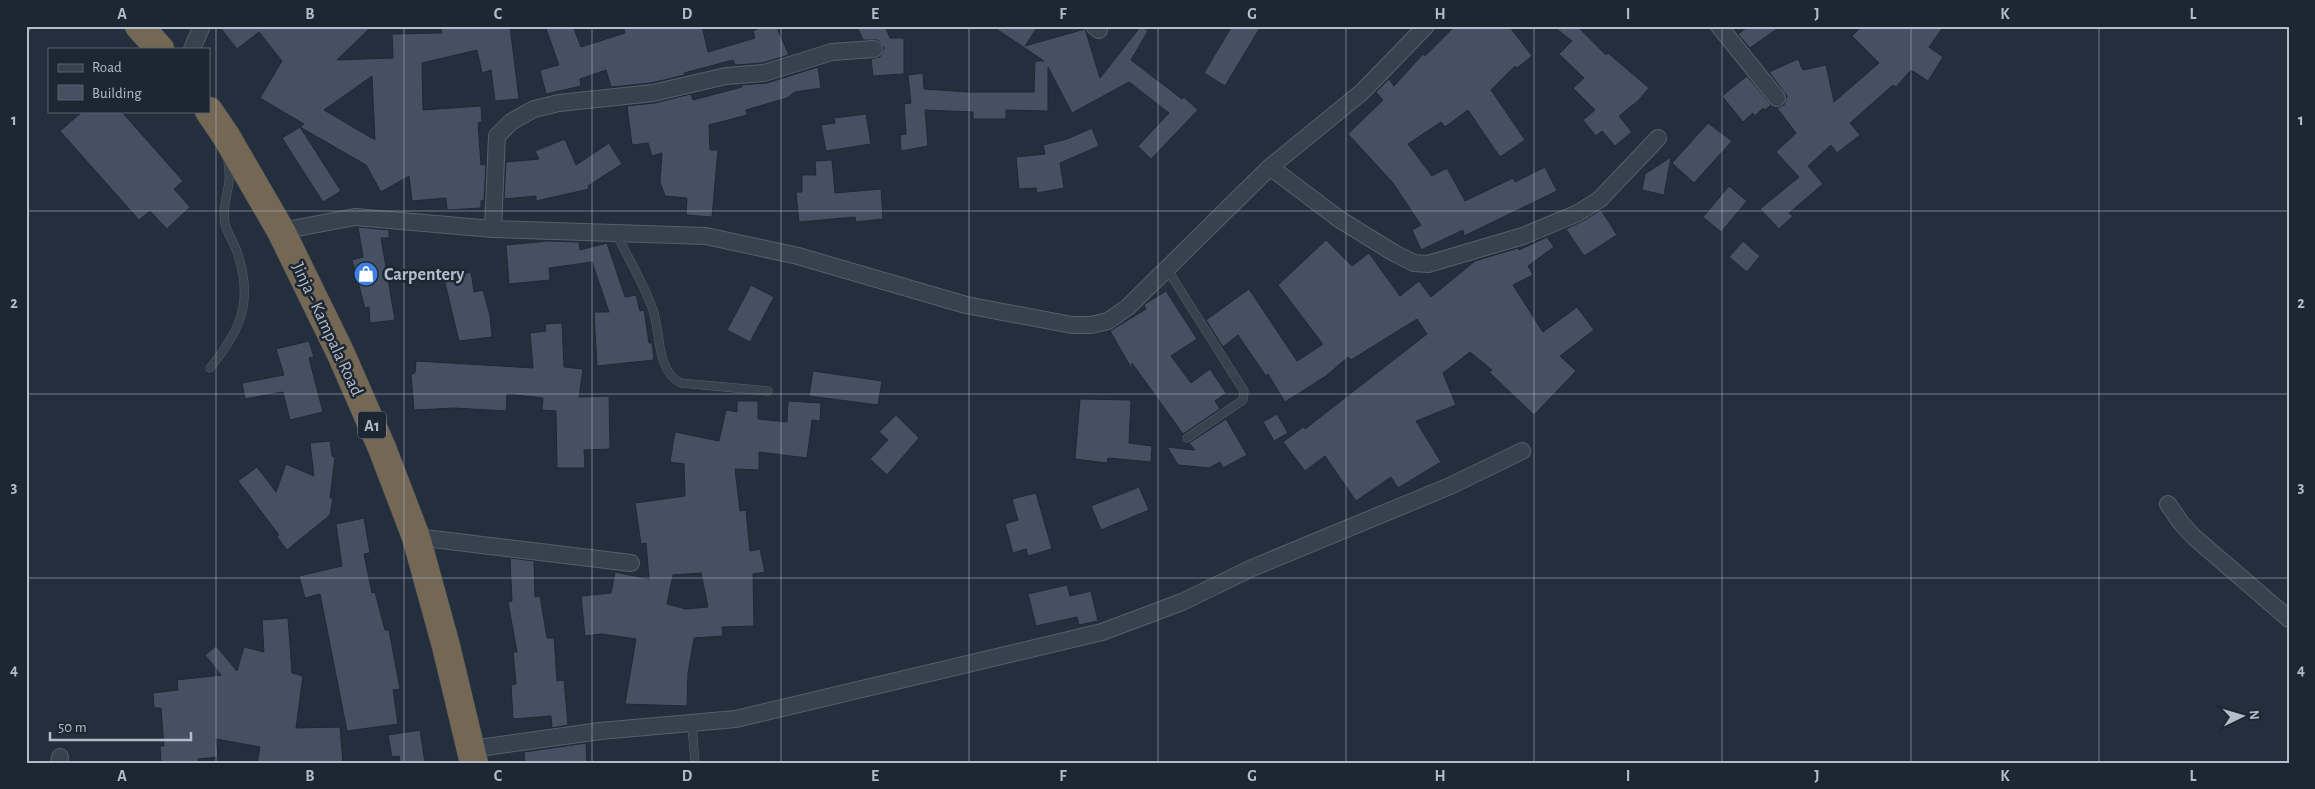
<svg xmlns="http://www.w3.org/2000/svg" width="2315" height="789" font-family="'Alegreya Sans',sans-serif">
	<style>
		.building { fill: #455162; stroke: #1f2835; fill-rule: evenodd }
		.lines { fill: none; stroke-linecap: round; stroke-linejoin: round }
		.lane-casing { stroke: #565f6c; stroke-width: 9 }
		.street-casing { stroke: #565f6c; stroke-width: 18 }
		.highway-casing { stroke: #434c59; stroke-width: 29 }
		.lane { stroke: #38414e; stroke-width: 8 }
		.street { stroke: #38414e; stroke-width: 16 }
		.highway { stroke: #746855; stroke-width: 28 }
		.grid { fill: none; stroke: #b4bcc9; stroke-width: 1; stroke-opacity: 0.55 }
		.labels { text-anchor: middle; stroke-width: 5; stroke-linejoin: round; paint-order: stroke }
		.shield { fill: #1d2633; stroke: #878f9c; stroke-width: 1 }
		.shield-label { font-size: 16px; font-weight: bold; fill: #b4bcc9 }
		.poi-label { font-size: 18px; font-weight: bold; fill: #b4bcc9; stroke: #1d2633; text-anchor: start }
		.street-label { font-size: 18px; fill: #b4bcc9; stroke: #1d2633 }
		.neatline { fill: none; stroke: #b4bcc9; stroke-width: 2 }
		.grid-label { font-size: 16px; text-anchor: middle; font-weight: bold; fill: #b4bcc9 }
	</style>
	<rect width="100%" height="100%" fill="#242f3e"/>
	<path class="building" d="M219 26H372L337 60 393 58 392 34 442 33 440 26H510L519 99 495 101 491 70 482 73 477 50 422 63 423 110 481 106 482 122 478 123 481 165 486 164 484 200 481 201V208L447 210 446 198 412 201 409 176 381 192 366 165 300 127 304 124 260 98 282 61 259 32 237 49ZM372 76 375 140 324 110Z
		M545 26H573L581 47 625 33 623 26H702L708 52 755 38 753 31 764 26H776L789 55 762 63 735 65 733 60 684 73 685 75 651 83 611 87 606 70 580 79 581 86 546 94 540 70 559 65Z
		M857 26H885L890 38H904V74L873 76 871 59 880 57 884 48 878 40H863Z
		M992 26H1038L1025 46 1085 29 1100 78 1141 26 1148 31 1131 60 1182 99 1184 97 1198 110 1151 159 1138 146 1169 113 1129 82 1072 113 1048 67V111L1006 110V119H973V112L925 110 928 146 901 151 900 135 906 134 904 104 911 103 908 75 923 73 924 89 968 92H1034L1035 61H1044Z
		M1232 26H1261L1225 86 1204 73Z
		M1455 26H1509L1532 56 1517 68 1515 66 1491 90 1525 140 1500 157 1468 110 1445 127 1441 122 1408 144 1432 176 1447 168 1465 201 1513 178 1515 182 1545 167 1557 191 1464 236 1463 230 1421 250 1412 230 1421 225 1393 183 1348 134 1383 100 1376 92 1389 79 1394 86 1423 54 1425 56Z
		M1553 26H1577L1606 55 1608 53 1649 88 1639 100 1619 116 1632 132 1615 146 1602 131 1596 136 1583 120 1595 110 1573 88 1584 78 1559 54 1572 41Z
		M1749 26H1781L1750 48 1738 34Z
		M1862 26H1944L1929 47 1943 57 1928 81 1911 70 1896 87 1893 85 1850 123 1860 135 1837 153 1831 145 1808 166 1823 184 1789 213 1793 216 1779 229 1760 209 1799 177 1776 152 1796 133 1777 108 1784 105 1787 96 1769 72 1798 59 1803 70 1826 65 1834 102 1879 63 1852 36Z
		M818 67 821 88 795 92 787 98 746 110 747 115 709 125 710 150H718L712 217 686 215 687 198 665 196 660 182 662 153 652 156 648 143 632 145 627 106 655 103 691 94 693 100 742 87 741 85 767 83Z
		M1747 76 1771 105 1765 110 1763 108 1755 116 1753 113 1743 122 1722 96Z
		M83 111H121L183 181 174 189 190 207 167 229 150 211 139 220 60 131Z
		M866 114 871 144 826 151 821 125 835 123 834 118Z
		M1708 123 1732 141 1694 183 1672 163Z
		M300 127 341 191 323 202 282 138Z
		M1092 128 1099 146 1060 163 1064 188 1037 193 1036 188 1019 189 1016 157 1045 154 1043 145 1067 139Z
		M565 139 576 165 609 143 622 164 588 186 589 189 536 201V196L504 199 506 162 539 159 535 151Z
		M1671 157 1664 195 1642 190 1645 174Z
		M832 160 835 193 881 189 883 219 856 222 855 217 799 222 796 192H802V175H816L815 161Z
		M1729 186 1747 201 1721 232 1703 217Z
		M1601 210 1617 235 1584 256 1566 229 1583 221Z
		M358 227 389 230V238H381L395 320 370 323 369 307 365 308 352 260 363 257Z
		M1547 237 1554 247 1528 266 1533 275 1513 285 1543 332 1577 307 1594 330 1560 356 1576 371 1534 415 1489 372 1492 370 1470 352 1443 373 1456 405 1416 421 1441 462 1398 488 1391 477 1356 501 1325 456 1305 471 1283 442 1303 427 1305 429 1427 334 1417 319 1351 360 1348 357 1326 376 1285 402 1268 374 1266 376 1238 335 1223 347 1206 320 1249 289 1297 361 1322 345V343L1278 285 1326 240 1352 266 1369 253 1400 296 1419 281 1431 297 1475 261 1518 248 1519 250Z
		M548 241 579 242 580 250 607 243 625 297 636 295 640 311 644 310 649 343H652L654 360 597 366 594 312H609L592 262 549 268 550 280 509 284 506 245Z
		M1743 241 1760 256 1747 272 1729 257Z
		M471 272 474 292 483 290 490 316 492 337 459 341 444 279Z
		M751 285 774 297 750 342 727 330Z
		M1166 291 1197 339 1171 356 1191 383 1210 369 1226 393 1215 401 1220 409 1183 434 1132 363V369L1110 331 1146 309 1144 305 1145 304Z
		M562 323 564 367 583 369 579 397 609 396 610 449 584 450 585 468H557L556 411 542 410 543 398 507 394 506 411 454 408 414 410 411 374 415 373 416 361 533 368 530 333 546 331 545 324Z
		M309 341 314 357 309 358 323 412 290 420 283 392 245 399 242 383 284 375 276 349Z
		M813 371 882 381 878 405 809 396Z
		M1080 399 1131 400 1129 443 1152 446 1151 462 1108 458 1107 463 1075 459Z
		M737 401H758V419L787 422 788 401 821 403 820 421 812 420 807 458 759 452V470L735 469 740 511 746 510 750 551 760 549 765 572 753 574 754 626 722 627 723 636 694 638 688 673 687 706 625 704 636 639 602 634 585 636 581 596 611 593 615 572 649 579 646 543 641 544 635 503 685 496 684 464 670 462 675 432 719 441 726 410 737 412ZM701 573 708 607 686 609 667 604 673 575Z
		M1277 414 1288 433 1274 441 1263 422Z
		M896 415 919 438 887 475 870 459 888 440 879 432Z
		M1226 419 1247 455 1223 468 1220 462 1209 468 1178 465 1167 447 1195 450 1189 443Z
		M330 441 332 456 335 457 330 498H333L330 515 287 550 277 537 279 535 238 481 257 467 276 492 286 464 314 476 310 443Z
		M1139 487 1149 510 1101 530 1091 506Z
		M1036 493 1052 549 1028 556 1026 549 1013 553 1005 524 1018 520 1012 499Z
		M364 518 370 553 364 554 372 593 375 592 385 630H389L400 689 393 690 398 724 347 731 320 594 305 598 299 576 342 566 336 524Z
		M510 558 534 561 535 597 540 596 547 638H554L557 681 564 680 568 725 552 728 551 716 513 719 511 685 516 684 513 652H517L508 602 512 601Z
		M1067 585 1070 596 1091 591 1098 621 1079 625 1077 617 1036 626 1028 594Z
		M288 618 292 673 303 676 296 728 340 727 343 763H257L260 747 216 739 218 757 198 759 199 763H161L160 746H164L161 708H154L153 693 178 690 177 680 221 675 205 655 216 646 237 671 244 647 264 652 262 620Z
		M420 730 425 763H400L399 756 392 757 388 735Z
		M586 743 587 763H525L524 752Z"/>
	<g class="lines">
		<defs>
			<path id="lane" d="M26 28 28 26
				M616 233C628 258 644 284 653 310 661 333 656 371 681 383L768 391
				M1167 269 1244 391 1243 400 1187 438
				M210 368C241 330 254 301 237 252 234 242 227 233 225 224 222 210 227 196 229 182 230 174 228 166 228 159
				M692 725 695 763"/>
			<path id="street" d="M1094 26 1099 30
				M1719 26 1777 98
				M192 49 202 26
				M1270 167 1339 219 1394 253 1414 263 1428 264 1523 236 1578 213 1600 199 1658 138
				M493 229 497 136 511 122 534 109 559 103 653 93 726 76 764 73 832 52 874 49
				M281 231 355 217 493 229 706 236 798 256 966 305 1072 325H1091L1108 321 1128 307 1270 167 1362 92 1426 26
				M2168 504 2181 523 2194 537 2289 619
				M416 537 631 563
				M472 749 600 731 736 719 1102 632 1182 602 1252 568 1450 486 1522 451
				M59 763 60 757"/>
			<path id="highway" d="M139 26 160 49
				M209 111 226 136 281 231 341 354 382 448 416 537 446 646 474 763"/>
		</defs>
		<use href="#lane" class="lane-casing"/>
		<use href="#street" class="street-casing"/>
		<use href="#highway" class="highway-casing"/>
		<use href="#lane" class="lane"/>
		<use href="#street" class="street"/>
		<use href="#highway" class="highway"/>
	</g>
	<path class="grid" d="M216 26V763M404 26V763M592 26V763M781 26V763M969 26V763M1158 26V763M1346 26V763M1534 26V763M1722 26V763M1911 26V763M2099 26V763M26 211H2289M26 394H2289M26 578H2289"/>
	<defs>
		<symbol id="shop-disc" viewBox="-11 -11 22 22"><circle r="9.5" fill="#3f7fe0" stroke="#1d2633"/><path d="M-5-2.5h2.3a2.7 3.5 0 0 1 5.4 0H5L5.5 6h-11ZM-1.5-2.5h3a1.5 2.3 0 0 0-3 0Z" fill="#fff"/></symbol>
	</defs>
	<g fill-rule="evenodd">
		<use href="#shop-disc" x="352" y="260" width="28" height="28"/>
	</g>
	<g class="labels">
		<rect class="shield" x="358" y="411.5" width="28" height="27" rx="4"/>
		<g class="shield-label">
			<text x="372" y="431">A1</text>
		</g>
		<g class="poi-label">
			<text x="384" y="280">Carpentery</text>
		</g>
		<g class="street-label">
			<text transform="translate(328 329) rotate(65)" y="6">Jinja - Kampala Road</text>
		</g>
	</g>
	<rect width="2315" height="789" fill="none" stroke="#1d2633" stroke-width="55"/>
	<rect x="48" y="48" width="162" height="65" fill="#1d2633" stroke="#59626f"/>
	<rect x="58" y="64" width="25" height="8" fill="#38414e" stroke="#59626f"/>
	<text x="92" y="72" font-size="15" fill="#b4bcc9">Road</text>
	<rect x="58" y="85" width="25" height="15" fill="#455162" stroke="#59626f"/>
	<text x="92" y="98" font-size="15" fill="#b4bcc9">Building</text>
	<g transform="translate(2242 716) rotate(85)" stroke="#1d2633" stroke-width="4" paint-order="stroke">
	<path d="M0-4L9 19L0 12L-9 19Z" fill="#b4bcc9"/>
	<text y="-8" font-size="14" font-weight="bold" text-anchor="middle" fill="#b4bcc9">N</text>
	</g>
	<path d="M50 732v8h141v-8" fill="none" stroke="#b4bcc9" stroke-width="2.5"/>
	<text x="58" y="732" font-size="15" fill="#b4bcc9" stroke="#1d2633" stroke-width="4" paint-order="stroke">50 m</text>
	<rect x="28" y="28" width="2260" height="734" class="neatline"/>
	<g class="grid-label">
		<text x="122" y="19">A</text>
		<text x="310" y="19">B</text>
		<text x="498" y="19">C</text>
		<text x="687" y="19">D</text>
		<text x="875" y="19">E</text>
		<text x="1063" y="19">F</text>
		<text x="1252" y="19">G</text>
		<text x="1440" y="19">H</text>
		<text x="1628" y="19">I</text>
		<text x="1817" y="19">J</text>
		<text x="2005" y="19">K</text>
		<text x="2193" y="19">L</text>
		<text x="14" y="125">1</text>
		<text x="2301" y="125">1</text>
		<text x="14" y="308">2</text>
		<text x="2301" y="308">2</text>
		<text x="14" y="492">3</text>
		<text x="2301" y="492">3</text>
		<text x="14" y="675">4</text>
		<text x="2301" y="675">4</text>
		<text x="122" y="781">A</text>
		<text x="310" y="781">B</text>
		<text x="498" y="781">C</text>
		<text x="687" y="781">D</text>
		<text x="875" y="781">E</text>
		<text x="1063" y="781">F</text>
		<text x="1252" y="781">G</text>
		<text x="1440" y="781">H</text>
		<text x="1628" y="781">I</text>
		<text x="1817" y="781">J</text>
		<text x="2005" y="781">K</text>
		<text x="2193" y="781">L</text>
	</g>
</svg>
